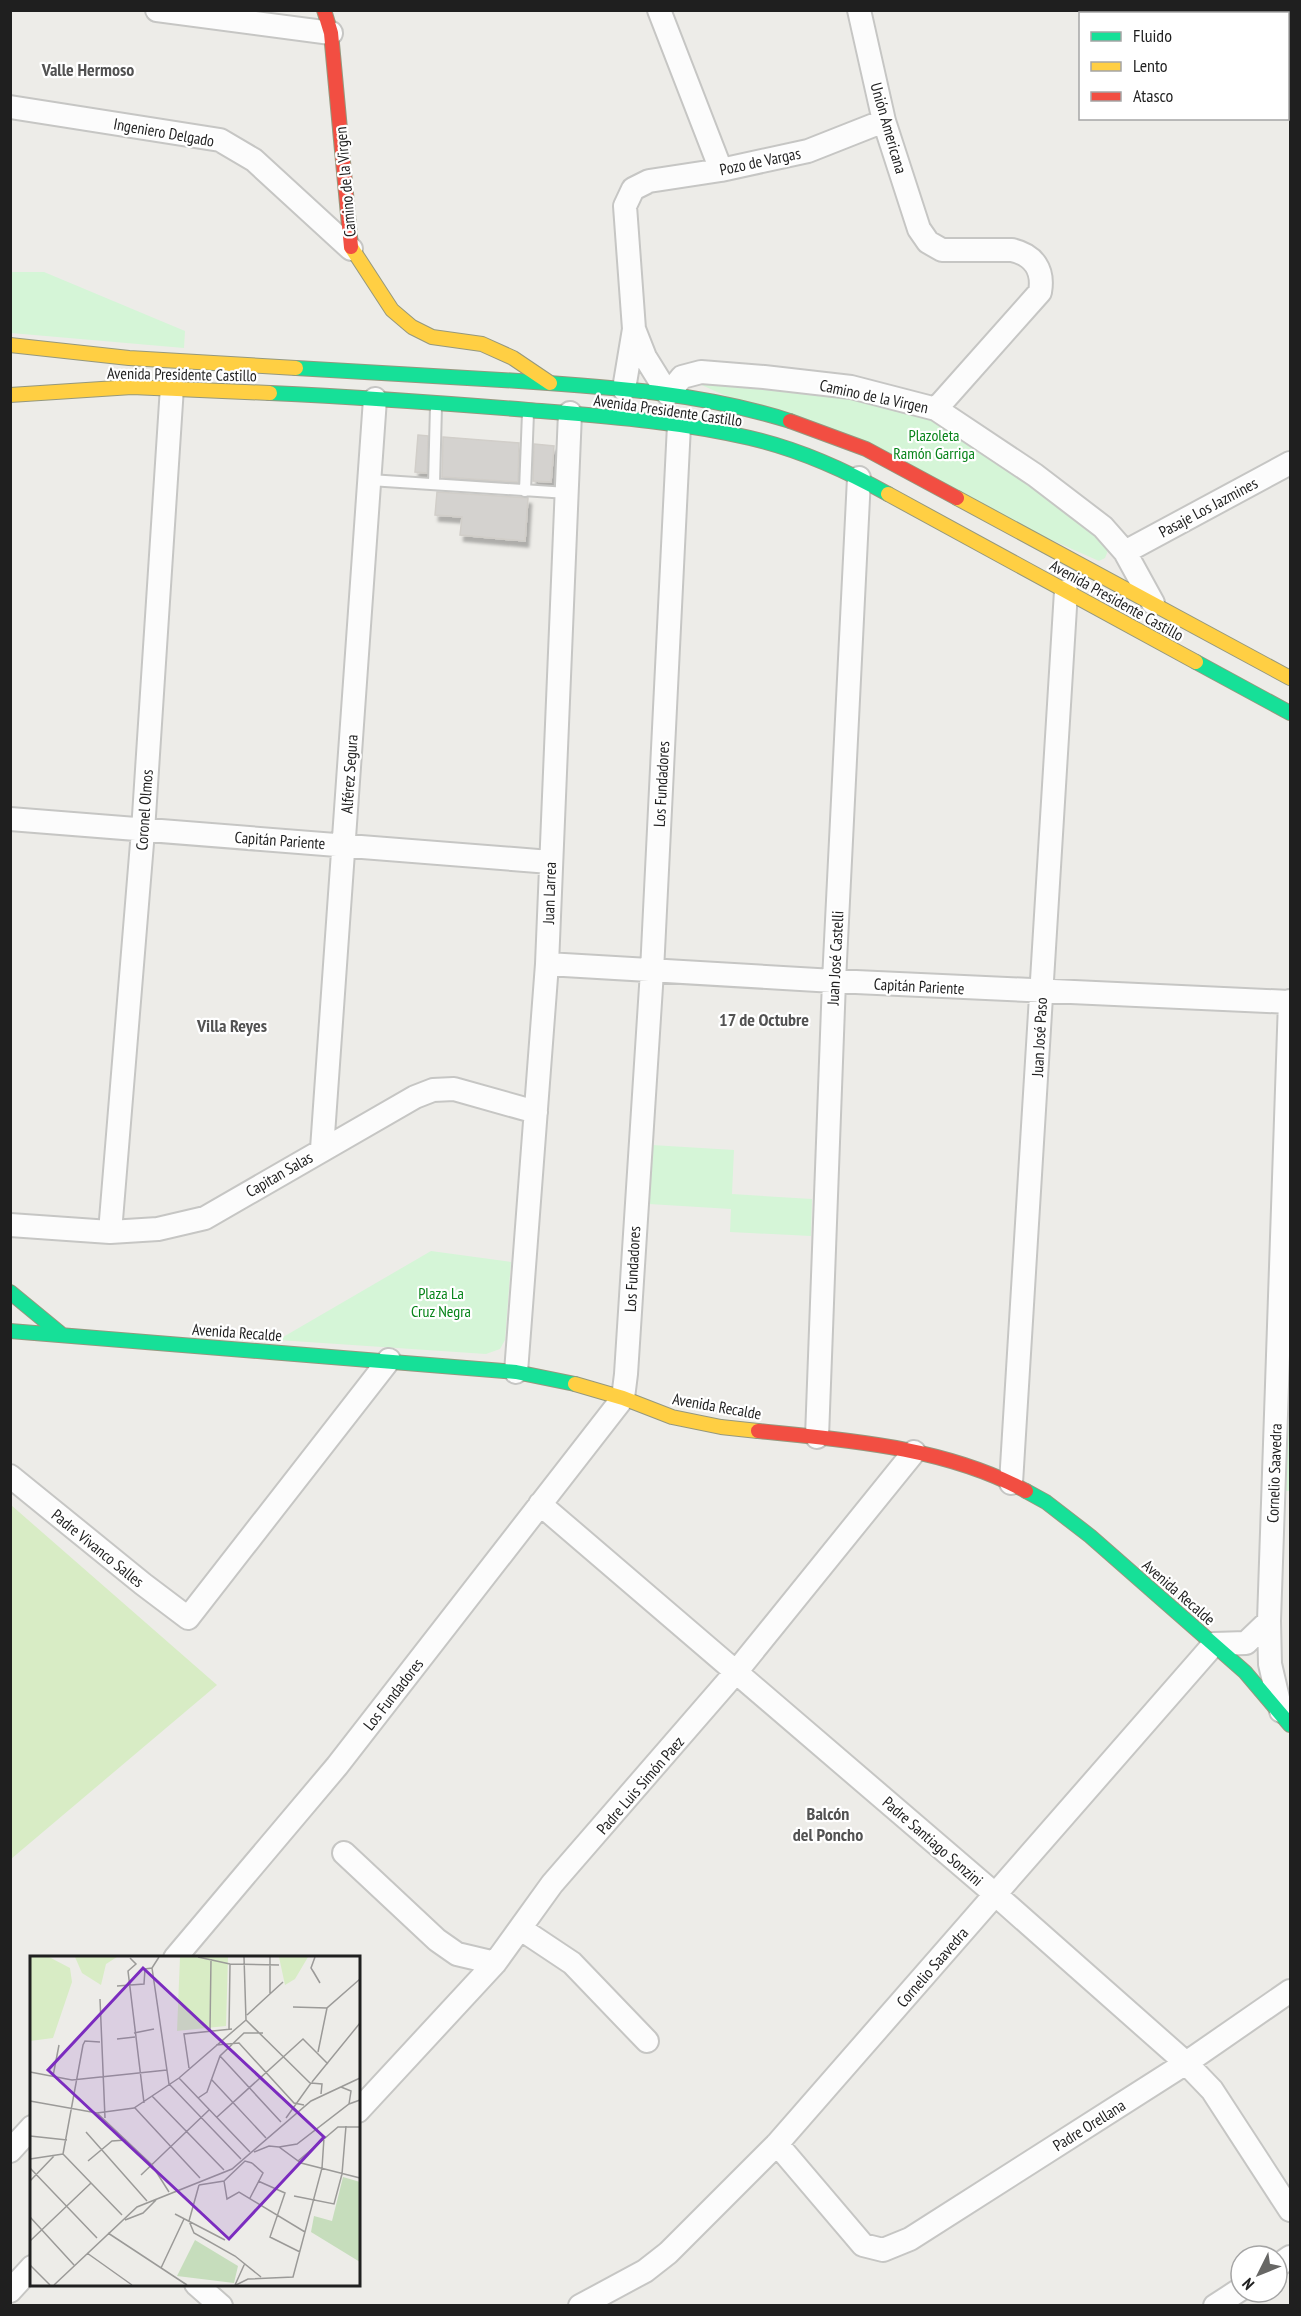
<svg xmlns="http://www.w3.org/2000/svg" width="1301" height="2316" font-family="'PT Sans Narrow',sans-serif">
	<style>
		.grass { fill: #d8ecc5 }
		.park { fill: #d5f5d7 }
		.building { fill: #d4d2cf; stroke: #d1cec9; stroke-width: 1.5; filter: url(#shadow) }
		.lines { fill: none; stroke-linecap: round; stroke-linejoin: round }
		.lane-casing { stroke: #c6c6c4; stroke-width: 14 }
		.street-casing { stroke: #c6c6c4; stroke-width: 26 }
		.fast-casing { stroke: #95987e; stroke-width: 16 }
		.slow-casing { stroke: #95987e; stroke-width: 16 }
		.jam-casing { stroke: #95987e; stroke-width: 16 }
		.lane { stroke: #fcfcfc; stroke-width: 10 }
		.street { stroke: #fcfcfc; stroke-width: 22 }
		.fast { stroke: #16e098; stroke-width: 14 }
		.slow { stroke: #ffcf43; stroke-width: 14 }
		.jam { stroke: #f24e42; stroke-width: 14 }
		.labels { text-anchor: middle; stroke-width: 4.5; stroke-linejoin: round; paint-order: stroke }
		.street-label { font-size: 16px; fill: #1f1f1f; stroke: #fff }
		.park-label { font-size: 16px; fill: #078419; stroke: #fff }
		.neighbourhood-label { font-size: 18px; font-weight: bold; fill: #525252; stroke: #fff }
		.inset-road { fill: none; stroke: #9b9a98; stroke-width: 1.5 }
		.view { fill: #7b2cbf; fill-opacity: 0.15; stroke: #7b2cbf; stroke-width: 3 }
		.inset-edge { fill: none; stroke: #1f1f1f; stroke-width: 3 }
	</style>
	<defs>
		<filter id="shadow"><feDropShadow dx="3.5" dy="6" stdDeviation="1.5" flood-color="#0004"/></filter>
	</defs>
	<rect width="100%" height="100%" fill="#edece8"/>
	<path class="grass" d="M11 1505 217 1685 11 1859Z"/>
	<path class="park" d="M11 272H44L185 331 184 348 11 333Z
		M697 383 765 384 852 397 912 411 943 423 1102 536 1109 548 1105 558 1099 561Z
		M652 1145 734 1150 732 1194 812 1199 811 1236 730 1232 731 1209 649 1204Z
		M431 1251 511 1262 505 1340 500 1349 486 1354 278 1340Z
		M1290 1372V1491H1286Z"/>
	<path class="building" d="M418 435 428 436 427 473 415 472Z
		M443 437 519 443 518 482 442 477Z
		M534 444 554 446 551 482 533 481Z
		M437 492 528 498 525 541 460 535 462 517 435 515Z"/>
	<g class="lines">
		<defs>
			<path id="lane" d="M370 480 567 493
				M434 484 436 406
				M525 491 528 413"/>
			<path id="street" d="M157 10 331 33
				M659 10 721 170
				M859 10 884 121 919 229 928 242 942 250H1012C1034 255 1044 270 1040 292L936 409
				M10 107 220 140 254 160 351 249
				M634 329 645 357 668 394 682 377 701 372 764 377 851 387 936 409 1035 475 1103 527 1125 552 1153 603
				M624 389 634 329 625 206 633 189 649 181 721 170 808 151 884 121
				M1125 552 1290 463
				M10 819 550 862
				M547 964 834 981 1290 1002
				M322 1149 375 399
				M10 1225 110 1232 158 1229 205 1218 415 1097 433 1090 454 1089 536 1112
				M110 1232 143 831 172 387
				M516 1372 547 964 570 413
				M817 1437 834 981 859 478
				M10 1476 143 1584 188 1618 389 1360
				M1011 1483 1066 591
				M540 1504 996 1895 1186 2063 1212 2090 1290 2210
				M1281 1711 1270 1664 1269 1621 1290 1001
				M344 1853 437 1940 457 1954 495 1963
				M521 1929 572 1963 647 2041
				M175 1958 337 1766 623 1398 626 1374 652 971 679 425
				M358 2111 495 1963 552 1884 736 1672 914 1452
				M777 2144 863 2245 883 2250 910 2239 1186 2063 1290 1991
				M10 2151 32 2127
				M1277 2266 1290 2257
				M196 2284 221 2306
				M10 2291 32 2267
				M580 2306 645 2271 668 2253 777 2144 1214 1644 1246 1643 1269 1621
				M1215 2306 1241 2289"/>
			<path id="fast" d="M296 368C370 372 445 377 519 381 611 387 702 393 790 421
				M270 393C356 397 442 403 528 410 602 416 678 421 750 438 798 449 845 470 888 494
				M1196 662 1290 713
				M10 1292 61 1334
				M10 1331 516 1372 575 1384
				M1026 1491 1046 1502 1090 1536 1245 1672 1290 1725"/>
			<path id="slow" d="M351 247 392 310 412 327 432 337 482 344 513 358 550 383
				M10 345 129 358 296 368
				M10 395 132 387 270 393
				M888 494 1196 662
				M957 498 1290 678
				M575 1384 623 1398 672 1417 721 1427 758 1431"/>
			<path id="jam" d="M324 10 331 33 351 247
				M790 421 866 449 957 498
				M758 1431C848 1440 945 1447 1026 1491"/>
		</defs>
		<use href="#lane" class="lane-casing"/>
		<use href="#street" class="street-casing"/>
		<use href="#fast" class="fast-casing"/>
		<use href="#slow" class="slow-casing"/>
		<use href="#jam" class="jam-casing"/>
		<use href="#lane" class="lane"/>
		<use href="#street" class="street"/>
		<use href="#fast" class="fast"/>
		<use href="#slow" class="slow"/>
		<use href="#jam" class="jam"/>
	</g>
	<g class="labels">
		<g class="street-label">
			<text transform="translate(889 128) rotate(74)" y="6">Unión Americana</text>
			<text transform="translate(164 132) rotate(10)" y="6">Ingeniero Delgado</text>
			<text transform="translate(760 161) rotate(-12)" y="6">Pozo de Vargas</text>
			<text transform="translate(345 182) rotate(-95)" y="6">Camino de la Virgen</text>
			<text transform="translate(182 374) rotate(1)" y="6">Avenida Presidente Castillo</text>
			<text transform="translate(874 396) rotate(12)" y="6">Camino de la Virgen</text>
			<text transform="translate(668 410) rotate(8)" y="6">Avenida Presidente Castillo</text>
			<text transform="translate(1208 507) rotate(-28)" y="6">Pasaje Los Jazmines</text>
			<text transform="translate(1117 600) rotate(29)" y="6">Avenida Presidente Castillo</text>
			<text transform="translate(349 774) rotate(-86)" y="6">Alférez Segura</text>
			<text transform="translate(661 784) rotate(-87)" y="6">Los Fundadores</text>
			<text transform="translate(144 810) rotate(-86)" y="6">Coronel Olmos</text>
			<text transform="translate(280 840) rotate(4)" y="6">Capitán Pariente</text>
			<text transform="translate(549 893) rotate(-88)" y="6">Juan Larrea</text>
			<text transform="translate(835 958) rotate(-87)" y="6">Juan José Castelli</text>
			<text transform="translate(919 986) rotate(3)" y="6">Capitán Pariente</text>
			<text transform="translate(1039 1037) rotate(-87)" y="6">Juan José Paso</text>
			<text transform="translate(279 1174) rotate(-30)" y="6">Capitan Salas</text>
			<text transform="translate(632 1269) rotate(-87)" y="6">Los Fundadores</text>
			<text transform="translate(237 1332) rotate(4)" y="6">Avenida Recalde</text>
			<text transform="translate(717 1406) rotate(10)" y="6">Avenida Recalde</text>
			<text transform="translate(1274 1473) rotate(-88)" y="6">Cornelio Saavedra</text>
			<text transform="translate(98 1548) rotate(39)" y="6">Padre Vivanco Salles</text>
			<text transform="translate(1179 1592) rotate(41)" y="6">Avenida Recalde</text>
			<text transform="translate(393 1694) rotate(-52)" y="6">Los Fundadores</text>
			<text transform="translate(640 1785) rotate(-49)" y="6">Padre Luis Simón Paez</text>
			<text transform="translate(933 1841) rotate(41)" y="6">Padre Santiago Sonzini</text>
			<text transform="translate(932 1967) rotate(-49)" y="6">Cornelio Saavedra</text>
			<text transform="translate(1089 2125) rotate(-32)" y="6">Padre Orellana</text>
		</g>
		<g class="park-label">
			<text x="934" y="441">Plazoleta<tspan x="934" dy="18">Ramón Garriga</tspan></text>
			<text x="441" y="1299">Plaza La<tspan x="441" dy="18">Cruz Negra</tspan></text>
		</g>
		<g class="neighbourhood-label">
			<text x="88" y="76">Valle Hermoso</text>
			<text x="764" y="1026">17 de Octubre</text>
			<text x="232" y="1032">Villa Reyes</text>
			<text x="828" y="1820">Balcón<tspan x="828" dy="21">del Poncho</tspan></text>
		</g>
	</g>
	<g transform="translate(30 1956)">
		<rect width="330" height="330" fill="#edece8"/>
		<path d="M0 1H19L40 12 42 26 23 82 0 85ZM45 1H87L76 8 71 29 52 17ZM150 1H198L196 70 147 75ZM249 1H278L265 23 255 29Z" fill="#d8ecc5"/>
		<path d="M313 221 330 226V306L281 276 284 260 302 265ZM165 284 208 310 204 327 147 320Z" fill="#c6ddbc"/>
		<path class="inset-road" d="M168 1 200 8 249 9M214 1 216 64M100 2 106 8 98 15 114 147M122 12 139 128 211 203M283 15 290 27 281 12 285 1M87 30 114 28 115 13 122 12 129 1M240 39V1M70 43 75 162M263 51 297 52M217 59 253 26M216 64 280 127M199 73 200 8M180 74 181 3M104 77 124 73M87 83 105 81M186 89 209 87 264 147 274 149M288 96 297 52 330 23M190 100 251 166M159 112 154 78 202 73M0 116 42 124 137 114M23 120 29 89M149 122 220 196M181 123 236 182M282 126 330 67M311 131 321 135 319 148M122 140 194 214M168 142 177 136 190 100 214 77H233M0 145 67 157 104 152 149 122 216 64M105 152 170 222M67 157 122 209 139 236M187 161 273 83 298 108M256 162 281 127 292 128 291 138M56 176 117 245M0 180 37 184M249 191 267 188 319 148 330 144M224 196 239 190 249 191 271 207 330 222M33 198 53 89 55 85 70 86M33 198 92 259M0 203 33 198M58 205 82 185 96 184M268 205 308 171H330M0 212 67 282M111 219 179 154M0 225 24 200M194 225 197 243 209 236 275 276M228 225 255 237 240 281 270 296M169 229 159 265 164 277 205 300 231 321M169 229 194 225 215 205 222 207M264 240 304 248 312 218 316 170M220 242 233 217 222 207M145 258 195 284M0 261 44 309M95 264 113 257 126 244M78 277 157 329M0 285 61 227M57 297 102 329M0 309 20 329M131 312 154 263M24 329 107 251 202 213 281 145 330 122M205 329 215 307M206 329 218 323 263 321 292 212 294 182"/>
		<path class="view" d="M113 12 294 181 199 283 18 114Z"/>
		<rect width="330" height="330" class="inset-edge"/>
	</g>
	<rect width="1301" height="2316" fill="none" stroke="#1f1f1f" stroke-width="24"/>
	<rect x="1079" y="12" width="210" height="108" fill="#ffffff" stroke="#a5a5a5" stroke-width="1.5"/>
	<rect x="1091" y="32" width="30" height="9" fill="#16e098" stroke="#a5a5a5" stroke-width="1.5"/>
	<text x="1133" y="42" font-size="18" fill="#1f1f1f">Fluido</text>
	<rect x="1091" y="62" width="30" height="9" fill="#ffcf43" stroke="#a5a5a5" stroke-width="1.5"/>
	<text x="1133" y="72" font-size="18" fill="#1f1f1f">Lento</text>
	<rect x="1091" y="92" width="30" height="9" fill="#f24e42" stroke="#a5a5a5" stroke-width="1.5"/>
	<text x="1133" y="102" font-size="18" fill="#1f1f1f">Atasco</text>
	<g transform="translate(1259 2274) rotate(227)"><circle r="28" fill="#ffffff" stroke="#a5a5a5" stroke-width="1.5"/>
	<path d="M0-4.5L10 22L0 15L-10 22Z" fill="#676765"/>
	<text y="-9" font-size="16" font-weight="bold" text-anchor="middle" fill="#1f1f1f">N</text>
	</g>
</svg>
